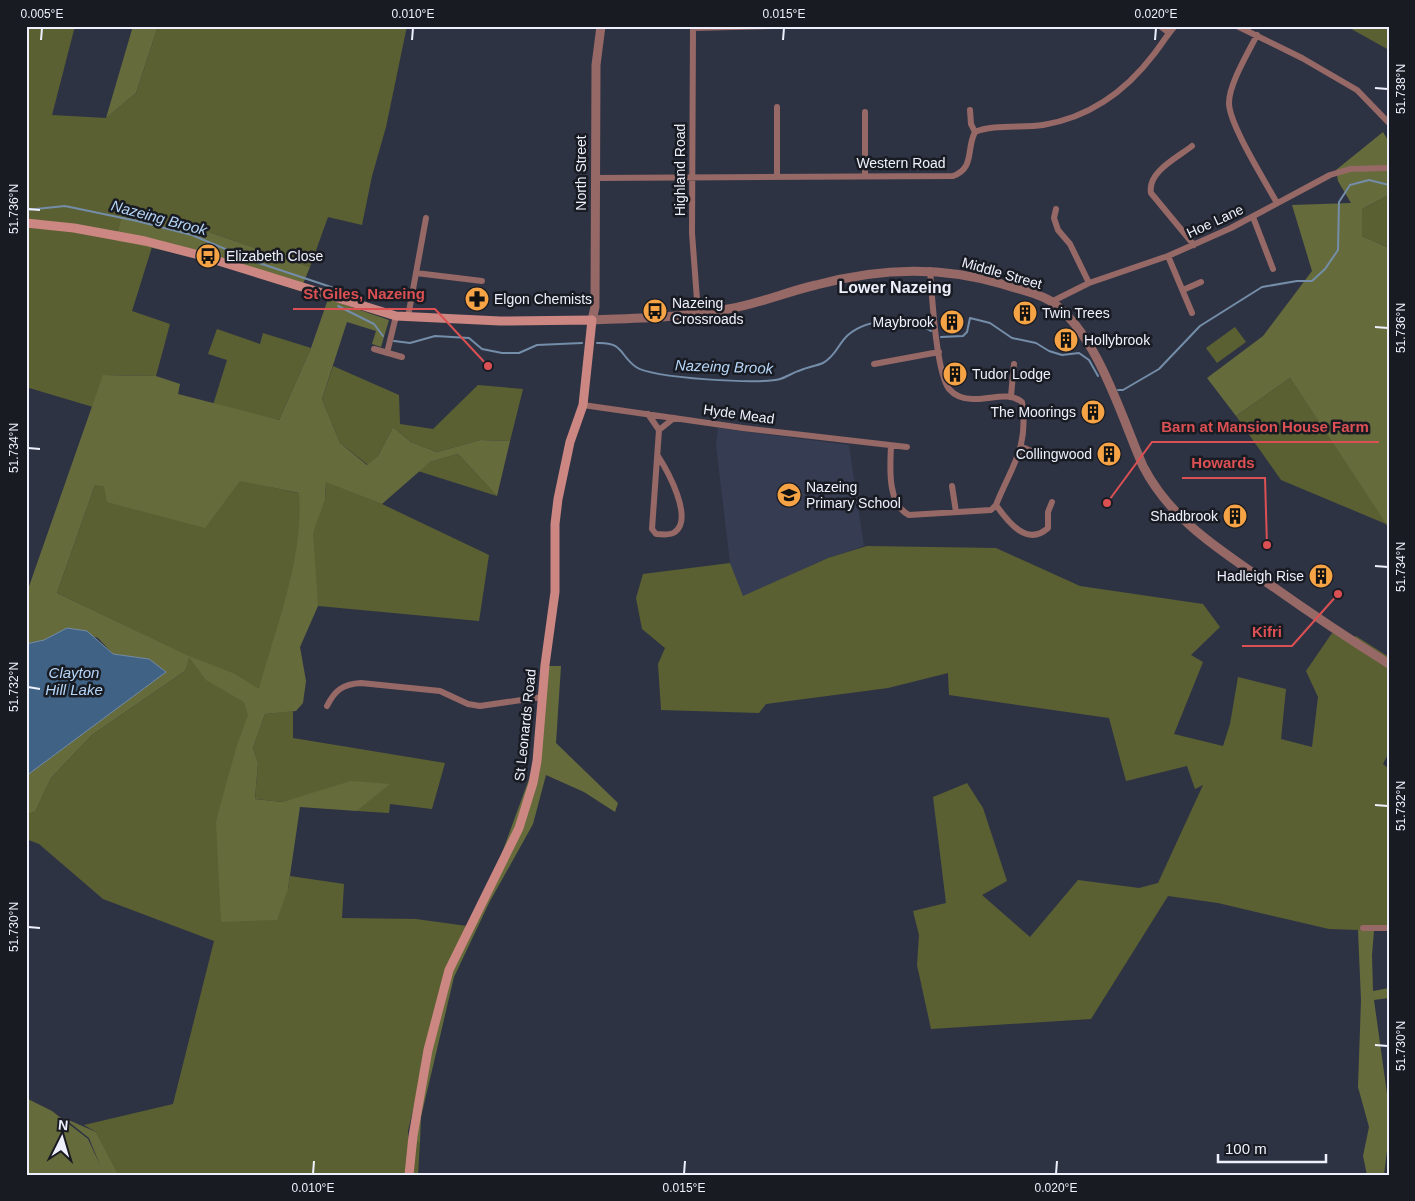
<svg xmlns="http://www.w3.org/2000/svg" width="1415" height="1201" font-family="Arial,sans-serif">
	<style>
		.built { fill: #363c52 }
		.green { fill: #5b6032 }
		.forest { fill: #666b3c; fill-rule: evenodd }
		.water { fill: #406284; stroke: #748da8 }
		.lines { fill: none; stroke-linecap: round; stroke-linejoin: round }
		.stream { stroke: #748da8; stroke-width: 2 }
		.minor { stroke: #966966; stroke-width: 6 }
		.tertiary { stroke: #966966; stroke-width: 9 }
		.secondary { stroke: #cc8782; stroke-width: 9 }
		.ticks { fill: none; stroke: #eef1fd; stroke-width: 2 }
		.labels { text-anchor: middle; stroke-width: 5; stroke-linejoin: round; paint-order: stroke }
		.street-label { font-size: 14px; fill: #eef1fd; stroke: #191b23 }
		.poi-label { font-size: 14px; fill: #eef1fd; stroke: #191b23; text-anchor: start }
		.water-label { font-size: 15px; font-style: italic; fill: #b6d6f8; stroke: #191b23 }
		.quarter-label { font-size: 16px; font-weight: bold; fill: #eef1fd; stroke: #191b23 }
		.leader { fill: none; stroke: #db5053; stroke-width: 2 }
		.callout-dot { fill: #db5053; stroke: #191b23; stroke-width: 2 }
		.callout-label { font-size: 15px; text-anchor: middle; font-weight: bold; fill: #db5053; stroke: #191b23; stroke-width: 5; stroke-linejoin: round; paint-order: stroke }
		.neatline { fill: none; stroke: #eef1fd; stroke-width: 2 }
		.ticks-label { font-size: 12px; text-anchor: middle; fill: #eef1fd }
	</style>
	<rect width="100%" height="100%" fill="#2e3344"/>
	<path class="built" d="M718 428 849 445 864 546 825 559 743 597 730 563 716 445Z"/>
	<path class="green" d="M26 26H75L52 115 106 118 136 93 158 26H407L386 127 372 176 362 225 328 217 310 267 125 203 152 247 132 311 170 324 156 376 104 375 93 407 26 387Z
		M1346 26H1389V50Z
		M1389 195V248L1362 236V209Z
		M1235 327 1246 342 1217 363 1206 348Z
		M217 329 260 344 263 333 311 348 279 420 213 405 227 360 208 354Z
		M333 366 399 395 400 424 433 429 478 385 523 389 510 441 480 440 437 452 411 442 393 427 378 456 368 465 340 443 322 399Z
		M1290 378 1387 524 1389 523V529L1386 524 1281 480 1236 416Z
		M458 454 497 496 418 471 430 462Z
		M240 480 325 499 326 481 382 504 489 555 479 621 297 604 216 821 288 889 290 876 344 884 342 918 416 919 467 926 447 966 408 1131V1140L420 1142 418 1175H117L96 1132 84 1125 173 1104 214 941 103 899 39 844 26 839V814L35 812 51 778 92 735 185 671 188 656 57 593 95 485Z
		M867 546 996 548 1080 586 1203 604 1220 627 1191 655 1203 662 1174 734 1223 746 1230 724 1238 677 1286 689 1281 739 1312 747 1318 697 1306 671 1332 633 1350 639 1356 636 1389 657V752L1383 764 1389 769V931L1329 929 1218 903 1168 896 1091 1019 931 1029 917 965 919 935 913 911 946 903 933 797 967 783 983 808 1007 881 982 895 1030 937 1078 880 1139 888 1158 883 1203 785 1195 789 1187 766 1126 781 1109 718 949 695 948 673 888 688 766 704 759 713 661 710 658 664 665 648 642 629 636 598 643 574 730 563 743 596 828 558Z
		M293 711V738L445 763 432 809 390 804 389 813 357 811 389 784 304 796 282 802 255 799 258 763 253 748 265 714Z"/>
	<path class="forest" d="M133 26H158L136 93 106 118Z
		M1383 132 1389 142V195L1362 209V236L1389 248 1387 525 1290 378 1236 416 1207 378 1263 336 1312 271 1292 205 1351 203 1338 181 1336 170Z
		M125 203 310 267 300 291C240 271 179 251 116 241Z
		M328 299 389 320 381 347 372 344 376 331 347 322 322 399 340 443 367 465 378 456 393 427 411 442 437 452 480 440 510 441 497 496 458 454 430 462 382 504 326 482 325 499 313 533 318 606 300 647 306 681 303 703 296 711 265 714 253 748 258 763 255 799 282 802 351 781 390 784 357 811 300 807 288 889 277 920 221 922 216 821 237 745 248 715 244 702 206 680 189 657 185 671 92 735 51 778 35 812 26 814V776L166 672 149 659 113 654 98 638 67 628 44 640 26 644V595L103 375 156 376 180 384 178 394 279 420 311 348ZM240 481 299 493C304 559 276 626 259 689L235 674 189 656 57 593 95 485 104 486 107 502 205 528Z
		M541 666H561L556 743 618 803 615 812 584 792 546 775 533 824 489 903 454 977 421 1117 420 1142 408 1141 447 966 487 894 533 768Z
		M1358 930 1374 931 1372 955 1373 991 1389 988V998L1374 1000 1389 1108V1134L1384 1175H1367L1363 1156 1369 1127 1358 1087 1361 1000Z
		M26 1098 52 1111 88 1139 100 1165 89 1138 64 1118 96 1132 118 1175H26Z"/>
	<path class="water" d="M67 628 87 631 113 654 149 659 166 672 26 776V644L44 640Z"/>
	<g class="lines">
		<path class="stream" d="M26 210 65 206 137 221 192 235 256 262 334 288 335 292
			M338 306 374 324 383 336
			M941 337 963 336 967 332 970 318 990 323 1012 338 1036 343 1049 351 1062 355 1079 353 1089 360 1098 376
			M394 341 410 343 435 336 469 338 482 349 502 353H519L537 345 582 343
			M597 343C624 342 619 355 636 367 652 378 762 385 780 379 787 377 794 372 801 370 808 367 816 366 823 363 836 356 838 344 848 335 869 317 909 317 931 331
			M1118 390H1123L1159 369 1200 326 1262 287 1297 281H1312L1325 269 1338 250 1339 202 1350 185 1369 180 1389 185"/>
		<path class="minor" d="M693 26 692 233 698 313
			M1160 26 1169 33
			M1237 26 1302 58 1357 90 1389 123
			M693 28 773 26
			M1257 35C1248 53 1229 84 1229 103 1229 124 1265 181 1277 203
			M777 107V177
			M970 110 971 124 975 132
			M1192 146C1177 158 1147 172 1151 193L1194 245
			M865 176V112
			M595 178 953 176C975 168 966 149 975 132 992 124 1023 128 1043 125 1091 117 1126 91 1154 54 1161 45 1167 35 1175 26
			M1056 209 1054 218 1058 230 1070 244 1089 283
			M1253 217 1273 269
			M1168 256 1192 313
			M416 273 482 281
			M1183 290 1201 282
			M1051 302 1089 283 1168 256 1231 228 1330 175 1350 169 1389 168
			M408 317 426 218
			M374 349 402 357
			M387 353 396 316
			M874 364 939 352
			M1011 396 1014 364
			M583 405 743 428 907 447
			M648 414 659 430 652 529 656 534C662 534 670 536 675 532 694 518 667 470 658 456
			M659 430 674 418
			M891 446C890 467 887 504 909 515L991 510 996 505C1012 465 1029 448 1022 402 1008 391 990 400 973 399 964 399 955 396 949 389 936 372 932 295 930 270
			M1022 447 1045 457
			M952 486 956 512
			M996 505C1008 522 1027 547 1048 528V512L1052 502
			M327 706C335 690 343 684 361 683L440 691 468 704 480 706 542 697
			M1363 928H1389"/>
		<path class="tertiary" d="M601 26 596 65 595 307 592 320C637 318 683 318 728 309 758 304 786 292 816 285 878 268 939 265 1002 284 1017 289 1039 293 1052 302 1098 335 1121 416 1143 466 1171 521 1223 552 1272 586 1310 613 1349 639 1389 664"/>
		<path class="secondary" d="M26 223 74 228 145 241 199 255 396 316 500 321 592 320 583 405 570 442 558 499 555 524V592L545 665 537 761 533 783 519 828 449 970 428 1050 413 1136 409 1175"/>
	</g>
	<path class="ticks" d="M41 40 42 28M412 40 413 28M783 40 784 28M1155 40 1156 28M1375 88 1388 89M28 209 40 210M1375 327 1388 328M28 448 40 449M1375 566 1388 567M28 687 40 689M1375 805 1388 806M28 927 40 928M1375 1045 1388 1046M313 1174 314 1161M684 1174 685 1161M1056 1174 1057 1161"/>
	<defs>
		<symbol id="bus-disc" viewBox="-11 -11 22 22"><circle r="9.5" fill="#f5a345" stroke="#191b23"/><path d="M-5-6H5V4H4V6H2V4H-2V6H-4V4H-5ZM-3.5-4V0h7V-4ZM-3.5 1.2v1.5H-2V1.2ZM2 1.2v1.5H3.5V1.2Z" fill="#111"/></symbol>
		<symbol id="pharmacy-disc" viewBox="-11 -11 22 22"><circle r="9.5" fill="#f5a345" stroke="#191b23"/><path d="M-2-6h4v4h4v4h-4v4h-4v-4h-4v-4h4Z" fill="#111"/></symbol>
		<symbol id="building-disc" viewBox="-11 -11 22 22"><circle r="9.5" fill="#f5a345" stroke="#191b23"/><path d="M-4-6H4V6H1V3H-1V6H-4ZM-2.5-4.3h1.7v1.8h-1.7ZM.8-4.3h1.7v1.8H.8ZM-2.5-1h1.7V.8h-1.7ZM.8-1h1.7V.8H.8Z" fill="#111"/></symbol>
		<symbol id="school-disc" viewBox="-11 -11 22 22"><circle r="9.5" fill="#f5a345" stroke="#191b23"/><path d="M0-5L7-2L0 1L-7-2ZM-4 1L0 2.5L4 1V4Q0 6-4 4Z" fill="#111"/></symbol>
	</defs>
	<g fill-rule="evenodd">
		<use href="#bus-disc" x="194" y="242" width="28" height="28"/>
		<use href="#pharmacy-disc" x="463" y="285" width="28" height="28"/>
		<use href="#bus-disc" x="641" y="297" width="28" height="28"/>
		<use href="#building-disc" x="1011" y="299" width="28" height="28"/>
		<use href="#building-disc" x="938" y="308" width="28" height="28"/>
		<use href="#building-disc" x="1052" y="326" width="28" height="28"/>
		<use href="#building-disc" x="941" y="360" width="28" height="28"/>
		<use href="#building-disc" x="1079" y="398" width="28" height="28"/>
		<use href="#building-disc" x="1095" y="440" width="28" height="28"/>
		<use href="#school-disc" x="775" y="481" width="28" height="28"/>
		<use href="#building-disc" x="1221" y="502" width="28" height="28"/>
		<use href="#building-disc" x="1307" y="562" width="28" height="28"/>
	</g>
	<g class="labels">
		<g class="street-label">
			<text x="901" y="168">Western Road</text>
			<text transform="translate(680 170) rotate(-90)" y="5">Highland Road</text>
			<text transform="translate(581 173) rotate(-90)" y="5">North Street</text>
			<text transform="translate(1215 221) rotate(-25)" y="5">Hoe Lane</text>
			<text transform="translate(1002 273) rotate(16)" y="5">Middle Street</text>
			<text transform="translate(739 414) rotate(8)" y="5">Hyde Mead</text>
			<text transform="translate(525 725) rotate(-84)" y="5">St Leonards Road</text>
		</g>
		<g class="poi-label">
			<text x="226" y="261">Elizabeth Close</text>
			<text x="494" y="304">Elgon Chemists</text>
			<text x="672" y="308">Nazeing<tspan x="672" dy="16">Crossroads</tspan></text>
			<text x="1042" y="318">Twin Trees</text>
			<text x="934" y="327" text-anchor="end">Maybrook</text>
			<text x="1084" y="345">Hollybrook</text>
			<text x="972" y="379">Tudor Lodge</text>
			<text x="1076" y="417" text-anchor="end">The Moorings</text>
			<text x="1092" y="459" text-anchor="end">Collingwood</text>
			<text x="806" y="492">Nazeing<tspan x="806" dy="16">Primary School</tspan></text>
			<text x="1218" y="521" text-anchor="end">Shadbrook</text>
			<text x="1304" y="581" text-anchor="end">Hadleigh Rise</text>
		</g>
		<g class="water-label">
			<text transform="translate(159 218) rotate(15)" y="5">Nazeing Brook</text>
			<text transform="translate(724 367) rotate(2)" y="5">Nazeing Brook</text>
			<text x="74" y="678">Clayton<tspan x="74" dy="17">Hill Lake</tspan></text>
		</g>
		<g class="quarter-label">
			<text x="895" y="293">Lower Nazeing</text>
		</g>
	</g>
	<path class="leader" d="M488 366L435 309H293M1107 503L1152 442H1379M1267 545L1265 478H1182M1338 594L1292 646H1242"/>
	<g class="callout-dot">
		<circle cx="488" cy="366" r="5"/>
		<circle cx="1107" cy="503" r="5"/>
		<circle cx="1267" cy="545" r="5"/>
		<circle cx="1338" cy="594" r="5"/>
	</g>
	<g class="callout-label">
		<text x="364" y="299">St Giles, Nazeing</text>
		<text x="1265" y="432">Barn at Mansion House Farm</text>
		<text x="1223" y="468">Howards</text>
		<text x="1267" y="637">Kifri</text>
	</g>
	<rect width="1415" height="1201" fill="none" stroke="#191b23" stroke-width="55"/>
	<g transform="translate(62 1138) rotate(5)" stroke="#191b23" stroke-width="4" paint-order="stroke">
	<path d="M0-4L9 19L0 12L-9 19Z" fill="#eef1fd"/>
	<text y="-8" font-size="14" font-weight="bold" text-anchor="middle" fill="#eef1fd">N</text>
	</g>
	<path d="M1218 1154v8h108v-8" fill="none" stroke="#eef1fd" stroke-width="2.5"/>
	<text x="1225" y="1154" font-size="15" fill="#eef1fd" stroke="#191b23" stroke-width="4" paint-order="stroke">100 m</text>
	<rect x="28" y="28" width="1360" height="1146" class="neatline"/>
	<g class="ticks-label">
		<text x="42" y="18">0.005°E</text>
		<text x="413" y="18">0.010°E</text>
		<text x="784" y="18">0.015°E</text>
		<text x="1156" y="18">0.020°E</text>
		<text transform="translate(1401 89) rotate(-90)" y="4">51.738°N</text>
		<text transform="translate(14 209) rotate(-90)" y="4">51.736°N</text>
		<text transform="translate(1401 328) rotate(-90)" y="4">51.736°N</text>
		<text transform="translate(14 448) rotate(-90)" y="4">51.734°N</text>
		<text transform="translate(1401 567) rotate(-90)" y="4">51.734°N</text>
		<text transform="translate(14 687) rotate(-90)" y="4">51.732°N</text>
		<text transform="translate(1401 806) rotate(-90)" y="4">51.732°N</text>
		<text transform="translate(14 927) rotate(-90)" y="4">51.730°N</text>
		<text transform="translate(1401 1046) rotate(-90)" y="4">51.730°N</text>
		<text x="313" y="1192">0.010°E</text>
		<text x="684" y="1192">0.015°E</text>
		<text x="1056" y="1192">0.020°E</text>
	</g>
</svg>
